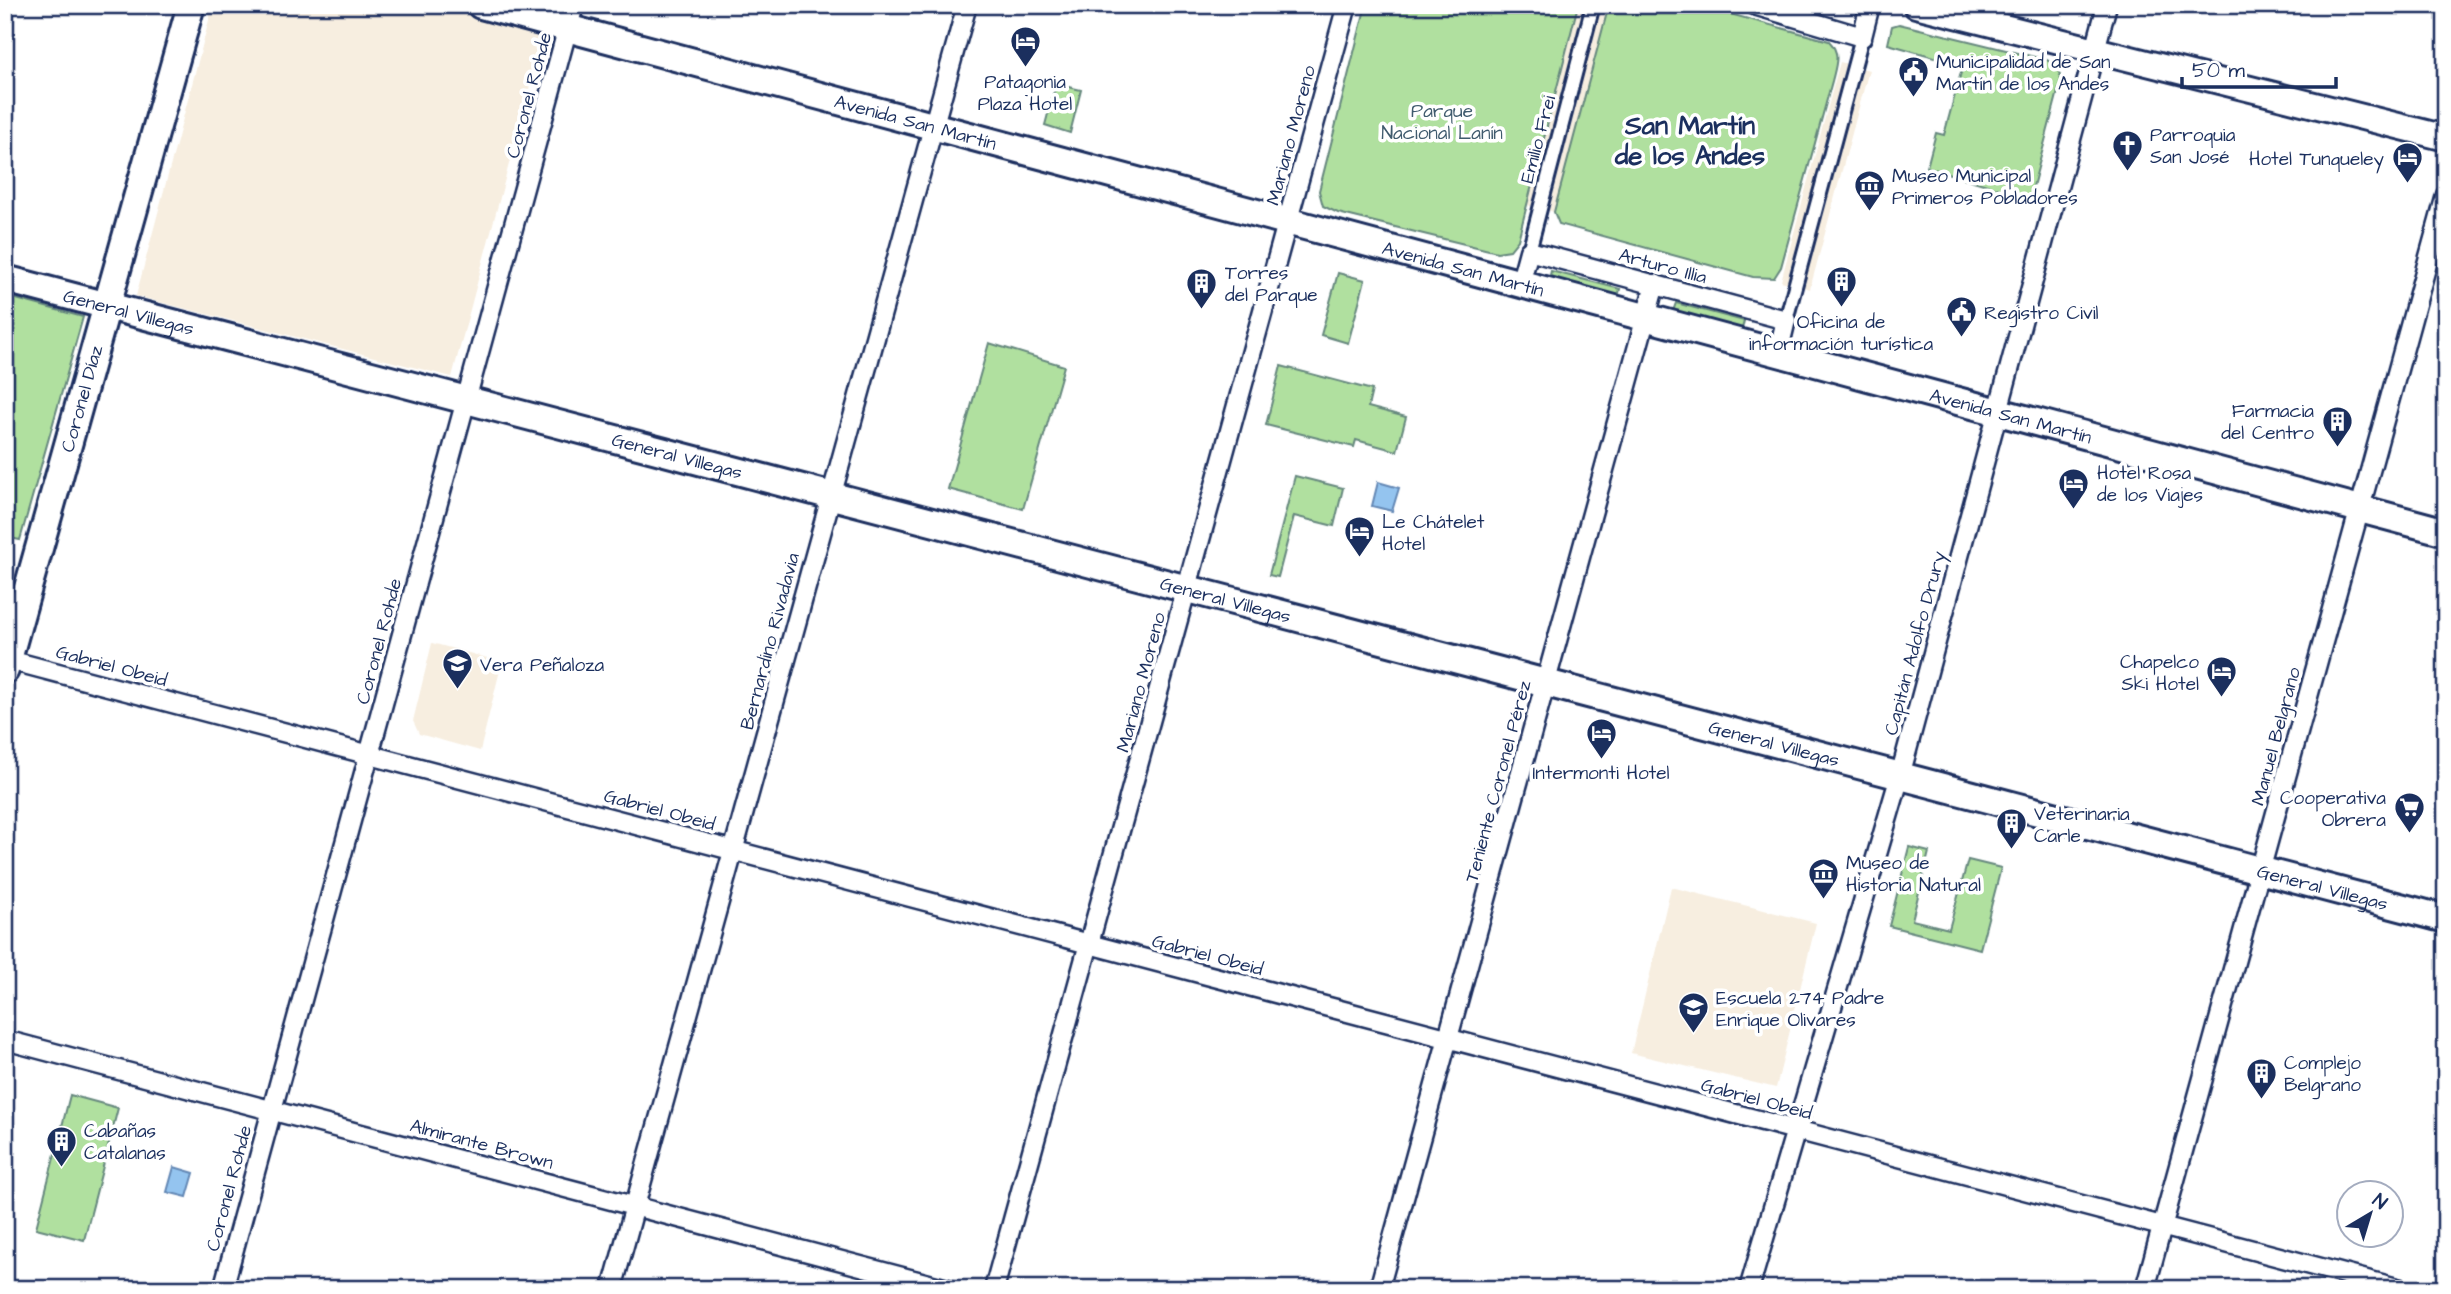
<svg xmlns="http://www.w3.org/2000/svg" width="2451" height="1294" font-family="'Architects Daughter',sans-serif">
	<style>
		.built { fill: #f7eee0 }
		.green { fill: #b0e09f; stroke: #66887e; stroke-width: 2 }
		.water { fill: #94c4ef; stroke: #6488b5; stroke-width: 2 }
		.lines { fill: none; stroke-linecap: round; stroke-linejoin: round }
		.pedestrian-casing { stroke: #1b2f5e; stroke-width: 18 }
		.minor-casing { stroke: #1b2f5e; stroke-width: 23 }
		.secondary-casing { stroke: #1b2f5e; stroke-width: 30 }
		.primary-casing { stroke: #1b2f5e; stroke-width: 32 }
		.pedestrian { stroke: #fff; stroke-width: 12 }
		.minor { stroke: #fff; stroke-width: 18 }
		.secondary { stroke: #fff; stroke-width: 24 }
		.primary { stroke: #fff; stroke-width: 26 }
		.labels { text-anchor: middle; stroke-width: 7; stroke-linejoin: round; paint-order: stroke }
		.poi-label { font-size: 19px; fill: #1b2f5e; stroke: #fff; text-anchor: start }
		.street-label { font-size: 19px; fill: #1b2f5e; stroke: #fff }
		.park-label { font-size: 19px; fill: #405b6e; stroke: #fff }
		.district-label { font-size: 26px; font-weight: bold; fill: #1b2f5e; stroke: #fff }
	</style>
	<rect width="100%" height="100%" fill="#fff"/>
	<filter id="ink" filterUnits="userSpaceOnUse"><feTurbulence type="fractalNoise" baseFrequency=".0143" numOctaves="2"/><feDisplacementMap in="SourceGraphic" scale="14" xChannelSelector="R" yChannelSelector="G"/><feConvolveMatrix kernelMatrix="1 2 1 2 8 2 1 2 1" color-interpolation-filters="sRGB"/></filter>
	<g filter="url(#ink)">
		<path class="built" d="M213 5H442L544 33 452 377 136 296Z
			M1578 5H1609L1554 212 1527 205Z
			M1840 62 1869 70 1810 289 1781 281Z
			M432 643 502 662 480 751 419 734 413 721Z
			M1671 887 1816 923 1776 1088 1631 1053Z"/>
		<path class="green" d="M1366 5H1578L1518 240 1510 250 1497 252 1338 213 1323 206 1319 191Z
			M1609 5H1697L1829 41C1841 53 1836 65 1832 81L1781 267 1774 278 1753 277 1559 224 1554 212Z
			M1899 24 2047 60 2058 68 2061 80 2030 198 1927 167 1936 133 1944 135 1963 65 1888 44 1892 26Z
			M1056 84 1081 90 1070 133 1045 125Z
			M1551 271 1620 289 1618 297 1549 279Z
			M1338 273 1365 280 1348 343 1321 335Z
			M5 296 83 317 20 540 5 537Z
			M1676 303 1744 321 1742 329 1673 311Z
			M989 343 1064 366 1023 509 948 489Z
			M1281 366 1372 390 1368 407 1406 417 1397 451 1356 440 1354 447 1266 425Z
			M1295 476 1343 488 1334 526 1294 516 1278 577 1269 575Z
			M1909 847 1929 852 1912 920 1949 929 1968 860 2001 868 1980 949 1889 926Z
			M70 1095 118 1108 84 1240 36 1228Z"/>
		<path class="water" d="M1378 482 1399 488 1392 511 1372 506Z
			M174 1167 194 1173 187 1197 167 1192Z"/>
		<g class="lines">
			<defs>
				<path id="pedestrian" d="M1529 251 1593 5
					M1786 320 1862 37"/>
				<path id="minor" d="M1754 5 1862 37 1870 5
					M1520 284 1529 251 1786 320 1778 353
					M5 659 2401 1289
					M5 1040 948 1289
					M223 1289 574 5
					M612 1289 967 5
					M994 1289 1347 5
					M1379 1289 1655 284
					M1749 1289 1900 776 2107 5
					M2145 1289 2446 195"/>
				<path id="secondary" d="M1916 5 2446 138"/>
				<g id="primary">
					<path id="s1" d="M481 5 2446 532"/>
					<path id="s2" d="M5 279 2446 919"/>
					<path id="s3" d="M5 670 191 5"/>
				</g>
			</defs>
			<use href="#pedestrian" class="pedestrian-casing"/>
			<use href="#minor" class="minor-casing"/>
			<use href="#secondary" class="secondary-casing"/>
			<use href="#primary" class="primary-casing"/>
			<use href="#pedestrian" class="pedestrian"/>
			<use href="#minor" class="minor"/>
			<use href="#secondary" class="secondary"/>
			<use href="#primary" class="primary"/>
		</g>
	</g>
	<defs>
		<symbol id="hotel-pin" viewBox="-11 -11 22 30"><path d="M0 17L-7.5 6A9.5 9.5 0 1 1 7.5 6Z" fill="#1b2f5e" stroke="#fff"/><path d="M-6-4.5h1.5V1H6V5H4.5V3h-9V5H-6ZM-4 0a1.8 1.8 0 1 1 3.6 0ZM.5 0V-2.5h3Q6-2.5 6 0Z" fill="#fff"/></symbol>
		<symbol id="civic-pin" viewBox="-11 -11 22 30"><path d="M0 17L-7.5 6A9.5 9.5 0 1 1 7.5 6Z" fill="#1b2f5e" stroke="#fff"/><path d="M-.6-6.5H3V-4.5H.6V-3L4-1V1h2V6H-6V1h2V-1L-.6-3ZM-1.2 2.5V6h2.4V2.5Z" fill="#fff"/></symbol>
		<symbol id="church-pin" viewBox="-11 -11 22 30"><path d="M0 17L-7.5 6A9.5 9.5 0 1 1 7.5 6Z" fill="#1b2f5e" stroke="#fff"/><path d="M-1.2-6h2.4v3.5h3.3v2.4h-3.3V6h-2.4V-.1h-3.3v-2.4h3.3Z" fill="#fff"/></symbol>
		<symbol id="museum-pin" viewBox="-11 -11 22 30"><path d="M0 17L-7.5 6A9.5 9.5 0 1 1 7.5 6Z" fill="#1b2f5e" stroke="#fff"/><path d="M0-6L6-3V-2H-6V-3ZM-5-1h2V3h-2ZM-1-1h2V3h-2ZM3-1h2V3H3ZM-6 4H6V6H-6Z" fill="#fff"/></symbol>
		<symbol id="building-pin" viewBox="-11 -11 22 30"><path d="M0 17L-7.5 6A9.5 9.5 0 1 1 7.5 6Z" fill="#1b2f5e" stroke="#fff"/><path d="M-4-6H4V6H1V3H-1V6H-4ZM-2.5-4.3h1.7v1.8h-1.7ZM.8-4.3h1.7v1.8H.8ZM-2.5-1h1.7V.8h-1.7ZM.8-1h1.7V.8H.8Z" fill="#fff"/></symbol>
		<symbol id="school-pin" viewBox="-11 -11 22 30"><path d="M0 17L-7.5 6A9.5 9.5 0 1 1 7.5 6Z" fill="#1b2f5e" stroke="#fff"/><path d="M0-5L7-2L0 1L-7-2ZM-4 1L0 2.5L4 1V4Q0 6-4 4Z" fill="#fff"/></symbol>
		<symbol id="supermarket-pin" viewBox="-11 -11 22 30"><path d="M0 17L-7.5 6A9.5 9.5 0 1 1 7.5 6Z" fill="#1b2f5e" stroke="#fff"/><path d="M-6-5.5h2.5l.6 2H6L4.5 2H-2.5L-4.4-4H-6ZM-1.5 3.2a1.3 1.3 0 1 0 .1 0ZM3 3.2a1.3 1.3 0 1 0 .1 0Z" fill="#fff"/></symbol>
	</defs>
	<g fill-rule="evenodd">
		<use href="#hotel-pin" x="1008" y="24" width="35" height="47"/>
		<use href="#civic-pin" x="1896" y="54" width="35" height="47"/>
		<use href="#church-pin" x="2110" y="128" width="35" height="47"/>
		<use href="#hotel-pin" x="2390" y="140" width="35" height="47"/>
		<use href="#museum-pin" x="1852" y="168" width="35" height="47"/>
		<use href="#building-pin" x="1824" y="264" width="35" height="47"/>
		<use href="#building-pin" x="1184" y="266" width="35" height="47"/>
		<use href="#civic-pin" x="1944" y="294" width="35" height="47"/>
		<use href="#building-pin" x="2320" y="404" width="35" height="47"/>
		<use href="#hotel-pin" x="2056" y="466" width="35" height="47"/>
		<use href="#hotel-pin" x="1342" y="514" width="35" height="47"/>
		<use href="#school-pin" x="440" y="646" width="35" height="47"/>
		<use href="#hotel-pin" x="2204" y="654" width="35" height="47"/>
		<use href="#hotel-pin" x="1584" y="716" width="35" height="47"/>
		<use href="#supermarket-pin" x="2392" y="790" width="35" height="47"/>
		<use href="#building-pin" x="1994" y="806" width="35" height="47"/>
		<use href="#museum-pin" x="1806" y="856" width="35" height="47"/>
		<use href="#school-pin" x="1676" y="990" width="35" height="47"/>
		<use href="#building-pin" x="2244" y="1056" width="35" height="47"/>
		<use href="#building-pin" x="44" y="1124" width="35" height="47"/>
	</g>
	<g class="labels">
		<g class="poi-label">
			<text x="1936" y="68">Municipalidad de San<tspan x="1936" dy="22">Martín de los Andes</tspan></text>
			<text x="1025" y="88" text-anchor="middle">Patagonia<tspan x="1025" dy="22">Plaza Hotel</tspan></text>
			<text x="2150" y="141">Parroquia<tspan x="2150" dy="22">San José</tspan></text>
			<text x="2384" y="165" text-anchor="end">Hotel Tunqueley</text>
			<text x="1892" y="182">Museo Municipal<tspan x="1892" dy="22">Primeros Pobladores</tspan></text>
			<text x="1225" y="279">Torres<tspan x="1225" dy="22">del Parque</tspan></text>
			<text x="1984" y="319">Registro Civil</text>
			<text x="1841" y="328" text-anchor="middle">Oficina de<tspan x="1841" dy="22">información turística</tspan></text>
			<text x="2314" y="417" text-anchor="end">Farmacia<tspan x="2314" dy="22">del Centro</tspan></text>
			<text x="2097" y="479">Hotel Rosa<tspan x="2097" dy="22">de los Viajes</tspan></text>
			<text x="1382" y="528">Le Chátelet<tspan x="1382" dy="22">Hotel</tspan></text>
			<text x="2199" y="668" text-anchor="end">Chapelco<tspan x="2199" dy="22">Ski Hotel</tspan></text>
			<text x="480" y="671">Vera Peñaloza</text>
			<text x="1601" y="779" text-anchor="middle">Intermonti Hotel</text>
			<text x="2386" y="804" text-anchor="end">Cooperativa<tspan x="2386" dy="22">Obrera</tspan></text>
			<text x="2034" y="820">Veterinaria<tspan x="2034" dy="22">Carle</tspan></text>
			<text x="1846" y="869">Museo de<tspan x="1846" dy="22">Historia Natural</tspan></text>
			<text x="1716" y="1004">Escuela 274 Padre<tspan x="1716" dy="22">Enrique Olivares</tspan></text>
			<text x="2284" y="1069">Complejo<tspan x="2284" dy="22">Belgrano</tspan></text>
			<text x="84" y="1137">Cabañas<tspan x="84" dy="22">Catalanas</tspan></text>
		</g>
		<g class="street-label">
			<text transform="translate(528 95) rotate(-75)" y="7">Coronel Rohde</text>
			<text dy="7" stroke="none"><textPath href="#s1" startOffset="450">Avenida San Martín</textPath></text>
			<text transform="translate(1290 135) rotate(-75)" y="7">Mariano Moreno</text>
			<text transform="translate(1537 139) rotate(-75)" y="7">Emilio Frei</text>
			<text transform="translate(1663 265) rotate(15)" y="7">Arturo Illia</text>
			<text dy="7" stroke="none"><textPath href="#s1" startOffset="1017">Avenida San Martín</textPath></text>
			<text dy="7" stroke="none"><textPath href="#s2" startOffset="128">General Villegas</textPath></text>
			<text dy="7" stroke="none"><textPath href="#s3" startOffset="282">Coronel Díaz</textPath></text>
			<text dy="7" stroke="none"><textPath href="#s1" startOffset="1584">Avenida San Martín</textPath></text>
			<text dy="7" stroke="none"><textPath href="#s2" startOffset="695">General Villegas</textPath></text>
			<text dy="7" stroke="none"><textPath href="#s2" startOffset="1262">General Villegas</textPath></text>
			<text transform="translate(378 641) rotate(-75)" y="7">Coronel Rohde</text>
			<text transform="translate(769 641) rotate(-75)" y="7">Bernardino Rivadavia</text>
			<text transform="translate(1914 643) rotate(-75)" y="7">Capitán Adolfo Drury</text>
			<text transform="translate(112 665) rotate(15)" y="7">Gabriel Obeid</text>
			<text transform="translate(1140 682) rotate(-75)" y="7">Mariano Moreno</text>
			<text transform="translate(2275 736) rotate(-75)" y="7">Manuel Belgrano</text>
			<text dy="7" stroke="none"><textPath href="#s2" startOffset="1829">General Villegas</textPath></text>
			<text transform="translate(1497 781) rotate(-75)" y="7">Teniente Coronel Pérez</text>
			<text transform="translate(660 809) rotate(15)" y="7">Gabriel Obeid</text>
			<text dy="7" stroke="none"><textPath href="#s2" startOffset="2396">General Villegas</textPath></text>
			<text transform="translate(1208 954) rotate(15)" y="7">Gabriel Obeid</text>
			<text transform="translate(1757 1098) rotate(15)" y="7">Gabriel Obeid</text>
			<text transform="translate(482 1143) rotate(15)" y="7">Almirante Brown</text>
			<text transform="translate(228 1188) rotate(-75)" y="7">Coronel Rohde</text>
		</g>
		<g class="park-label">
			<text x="1442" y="117">Parque<tspan x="1442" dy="22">Nacional Lanín</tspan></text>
		</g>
		<g class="district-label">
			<text x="1690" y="134">San Martín<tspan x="1690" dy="30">de los Andes</tspan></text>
		</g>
	</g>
	<rect width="2451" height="1294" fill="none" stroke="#fff" stroke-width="28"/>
	<rect x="14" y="14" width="2423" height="1266" fill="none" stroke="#1b2f5e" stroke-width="2.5" filter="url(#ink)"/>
	<g transform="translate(2370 1214) rotate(38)"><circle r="33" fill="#ffffff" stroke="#a4acbf" stroke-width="2"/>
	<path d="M0-5L12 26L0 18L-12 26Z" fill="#1b2f5e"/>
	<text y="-10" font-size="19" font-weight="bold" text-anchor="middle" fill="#1b2f5e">N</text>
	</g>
	<path d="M2182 77v10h154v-10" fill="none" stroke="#1b2f5e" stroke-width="3.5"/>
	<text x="2192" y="77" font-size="21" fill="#1b2f5e" stroke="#ffffff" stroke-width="5" paint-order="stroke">50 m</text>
</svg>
